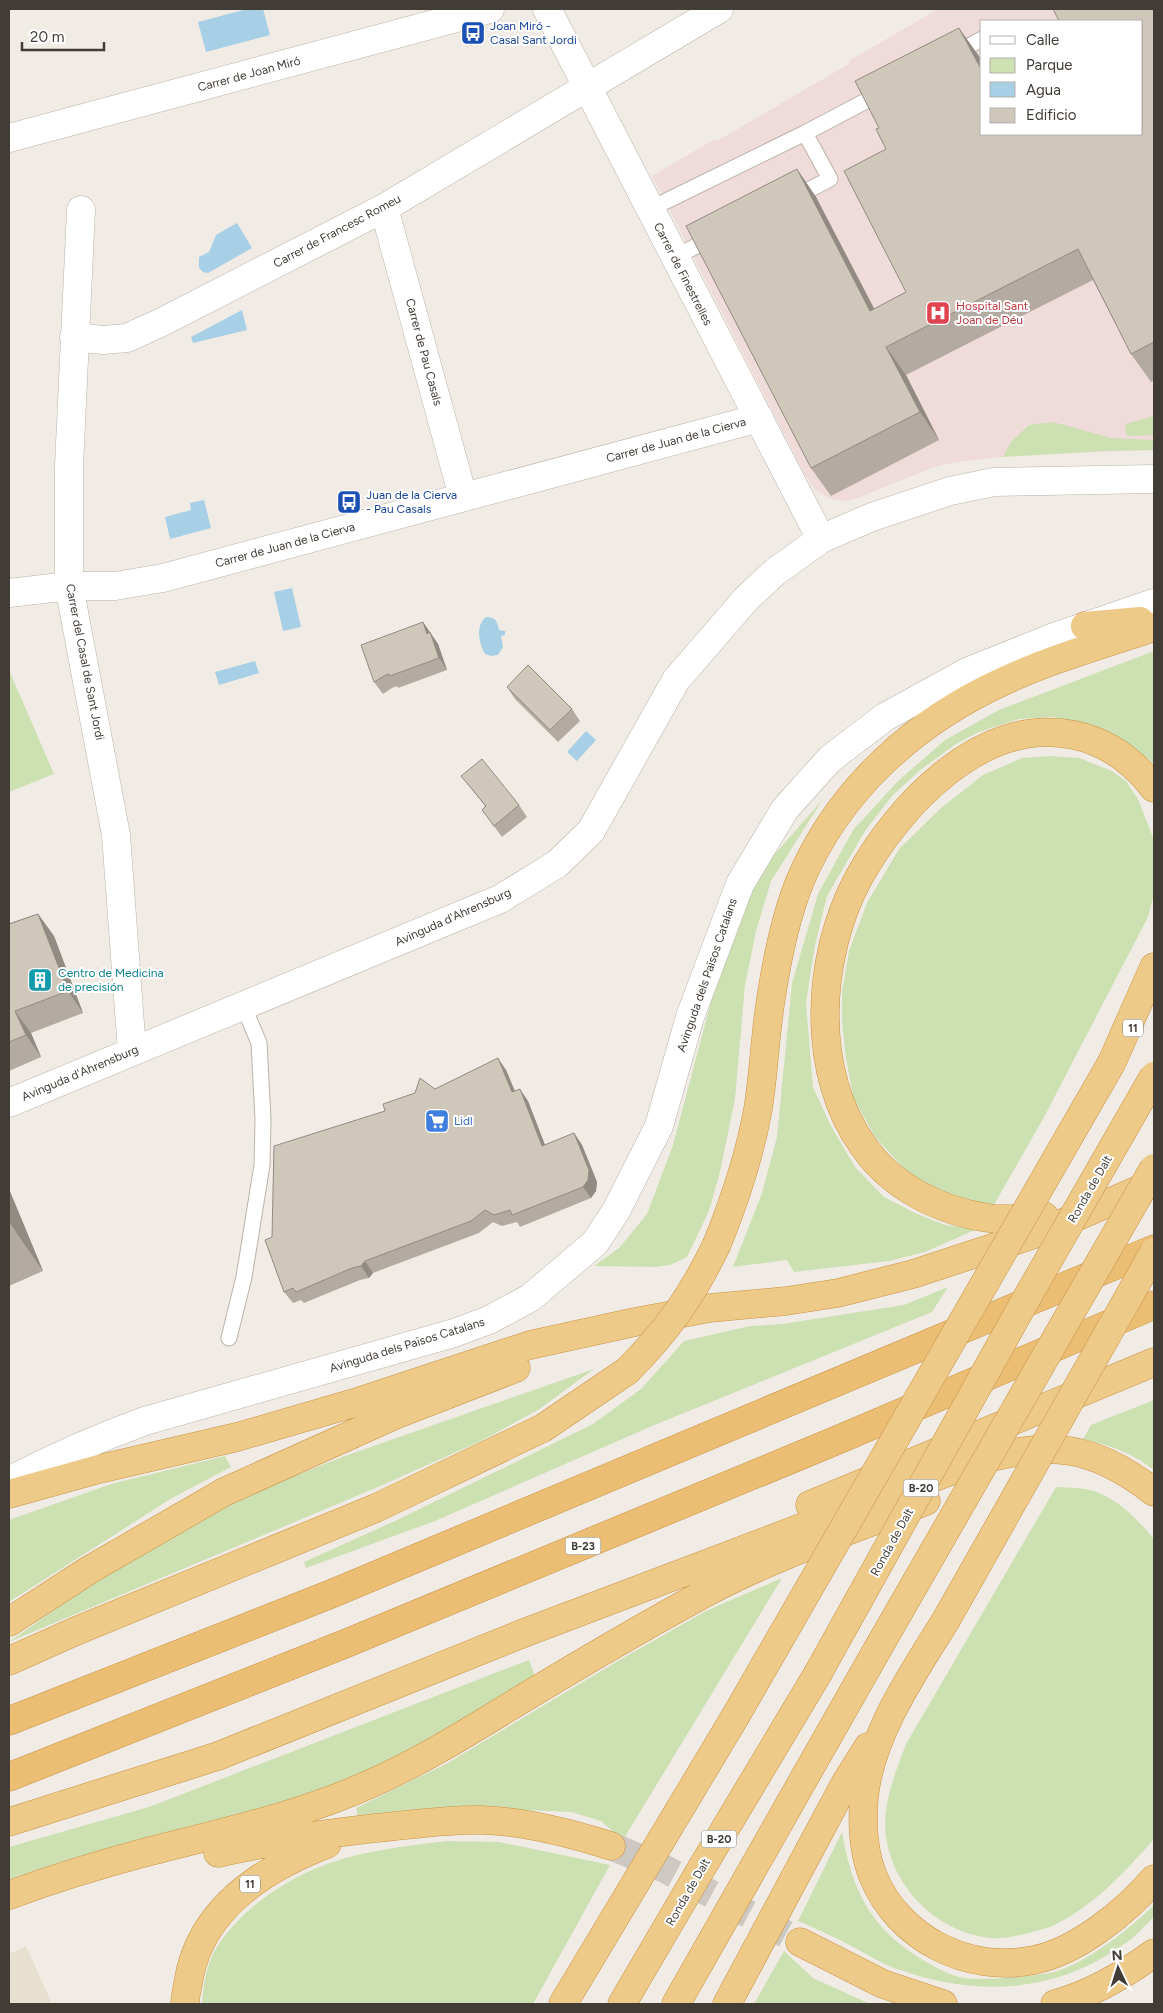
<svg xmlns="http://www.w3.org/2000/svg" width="1163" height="2013" font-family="Figtree,sans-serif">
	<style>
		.education { fill: #e7e0d0 }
		.medical { fill: #efdbd9; fill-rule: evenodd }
		.green { fill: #cde0b2 }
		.water { fill: #a7cfe6 }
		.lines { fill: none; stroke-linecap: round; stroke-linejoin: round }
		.trunk-tunnel { stroke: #cdc9c2; stroke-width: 28; stroke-dasharray: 28 14; stroke-linecap: butt }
		.service-casing { stroke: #bab3a8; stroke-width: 17 }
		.minor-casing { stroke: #bab3a8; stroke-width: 29 }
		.tertiary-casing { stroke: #bab3a8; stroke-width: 29 }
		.trunk-casing { stroke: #c99245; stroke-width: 29 }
		.motorway-casing { stroke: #c99245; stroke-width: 29 }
		.service { stroke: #fff; stroke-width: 15 }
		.minor { stroke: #fff; stroke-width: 28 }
		.tertiary { stroke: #fff; stroke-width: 28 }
		.trunk { stroke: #eeca88; stroke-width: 28 }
		.motorway { stroke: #ecbe73; stroke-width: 28 }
		.trunk-bridge-casing { stroke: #c99245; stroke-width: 29; stroke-linecap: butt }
		.trunk-bridge { stroke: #eeca88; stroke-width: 28 }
		.wall { fill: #b3aba1 }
		.shaded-wall { fill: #928b83 }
		.building { fill: #d0c7bb; stroke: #928b83 }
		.labels { text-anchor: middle; stroke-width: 4; stroke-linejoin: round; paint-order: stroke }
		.shield { fill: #fff; stroke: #7a7672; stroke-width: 1 }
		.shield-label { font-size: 11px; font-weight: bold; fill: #413c35 }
		.transit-label { font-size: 12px; fill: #164399; stroke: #fff; text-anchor: start }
		.street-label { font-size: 12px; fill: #413c35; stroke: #fff }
		.health-label { font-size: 12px; fill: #be3a42; stroke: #fff; text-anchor: start }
		.culture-label { font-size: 12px; fill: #0d838f; stroke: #fff; text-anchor: start }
		.shop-label { font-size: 12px; fill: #366cbe; stroke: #fff; text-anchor: start }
	</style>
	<rect width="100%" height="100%" fill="#f0ece5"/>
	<path class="education" d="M26 1946 40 1977 52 2004H9V1954Z"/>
	<path class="medical" d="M938 9H1154V450L1017 455 957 462 931 468 858 498 846 501 831 499 814 489 804 473 652 176 715 139 717 141 823 79 850 63 849 61ZM982 21H1142V134H982Z"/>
	<path class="green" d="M1154 416V435L1127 436 1125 424Z
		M1053 422 1111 438 1154 440V450L1104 451 1003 457 1011 442 1029 425Z
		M1154 651V764L1128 743 1095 726 1053 717 1019 719 979 732 956 744 919 771 892 796 865 831 827 896 815 945 806 1002 813 1087 831 1126 855 1167 884 1197 917 1214 945 1225 977 1229 925 1252 889 1261 794 1272 787 1260 733 1267 762 1193 777 1137 792 983 818 894 853 830 898 781 945 740 999 710Z
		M9 670 54 774 9 792Z
		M1050 756 1079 758 1112 771 1126 781 1138 799 1154 840V894L1148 917 1043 1119 991 1210 959 1204 906 1171 876 1138 854 1100 846 1059 842 1021V992L849 951 867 903 899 849 941 808 983 775 1022 758Z
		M823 799 771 881 756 931 745 985 735 1099 720 1172 709 1211 687 1257 670 1265 655 1267 594 1266 619 1248 647 1214 673 1145 717 979 742 905 768 862Z
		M948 1287 932 1312 652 1426 435 1521 306 1568 304 1562 395 1521 593 1424 641 1389 684 1341 750 1326 782 1324 904 1305Z
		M594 1369 538 1410 481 1441 378 1487 9 1642 108 1572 248 1494 345 1456Z
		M1154 1400V1470C1130 1452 1112 1446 1083 1439L1091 1425Z
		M225 1456 231 1467 172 1498 9 1602V1520L111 1484Z
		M1056 1487C1070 1488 1086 1487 1099 1493 1121 1502 1139 1521 1154 1539V1839C1124 1873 1092 1908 1050 1927 1045 1929 1038 1930 1032 1932 1018 1936 1005 1939 991 1938 938 1933 893 1888 886 1837 882 1805 895 1773 906 1744Z
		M782 1578 623 1840 601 1821 571 1812 453 1807 406 1810 358 1817 356 1808 446 1764 623 1658 706 1611Z
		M529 1660 536 1679 388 1762 319 1794 248 1816 73 1858 9 1879V1847L149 1807Z
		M842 1832C852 1889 869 1926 918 1957 931 1965 945 1973 959 1977 977 1982 1035 1976 1054 1972 1085 1964 1131 1928 1154 1905V1917C1144 1927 1134 1938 1123 1945 1053 1994 976 1997 897 1969 882 1964 867 1954 853 1947 835 1937 816 1929 798 1921Z
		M447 1841 499 1842 610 1865 533 2004H202C203 1988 206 1967 214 1952 237 1912 283 1880 327 1864 365 1850 407 1846 447 1841Z
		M784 1951 813 1978 870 2004H754Z"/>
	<path class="water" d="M247 9H263L270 35 206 52 198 22Z
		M237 223 252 248 208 273 203 272 199 268V257L209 252 216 235Z
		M242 310 247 330 193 343 191 337Z
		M204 500 211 528 170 539 165 517 191 510 190 503Z
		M292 588 301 627 283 631 274 592Z
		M486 617C496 617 497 621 499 630L505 631V635L501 636 503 647 498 655 491 656 485 654C479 643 475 626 486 617Z
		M255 661 259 673 219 685 215 672Z
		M586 731 596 740 577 761 567 752Z"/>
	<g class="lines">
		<path class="trunk-tunnel" d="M611 1846 665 1869 800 1942"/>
		<defs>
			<path id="service" d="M954 54 982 39
				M793 198 830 179 805 133
				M650 209 805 133 883 92
				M675 257 714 237
				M229 1338 244 1277 262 1165 263 1119 259 1043 243 1005"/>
			<path id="minor" d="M547 9 821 539
				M9 138 490 9
				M384 208 463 497
				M81 210 69 466V586L116 835 132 1051
				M74 337 103 340 127 338 162 322 384 208 719 9
				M9 593 69 586H115L163 578 759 418
				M9 1103 500 899 557 864 591 831 676 680 747 598 775 572 821 539 872 517 950 491 994 482 1154 479"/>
			<path id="tertiary" d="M9 1481C53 1458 98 1438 145 1421L454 1333 489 1320 530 1298 595 1243 616 1211 659 1126 690 1017 740 884 785 809 830 759 885 717 967 672 1054 637 1154 603"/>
			<path id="trunk" d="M1085 626 1140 621
				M1112 1062 1154 967
				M1044 1216C1026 1218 1006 1221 988 1218 940 1211 892 1187 864 1147 810 1073 816 958 858 879 898 806 982 715 1074 735 1108 742 1133 761 1154 788
				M717 1244C734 1202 750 1154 758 1109 764 1072 765 1035 771 998 777 959 785 918 800 881 839 789 915 721 1006 680 1053 658 1105 644 1154 627
				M9 1494 99 1469 237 1437 354 1403 530 1345 635 1322 710 1308 786 1301 838 1293 913 1274 1044 1231 1154 1183
				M810 1505 1154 1362
				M946 1620C913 1673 870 1735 864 1798 862 1824 863 1852 873 1876 898 1938 968 1974 1034 1960 1078 1951 1125 1912 1154 1879
				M9 1622 89 1570 224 1492 395 1415 516 1368
				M9 1661 76 1631 376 1508 543 1428 627 1371
				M9 1822 218 1756 524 1633 980 1460C1053 1441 1093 1445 1154 1492
				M218 1853C270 1841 323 1834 376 1828 411 1825 446 1819 481 1820 525 1821 570 1833 611 1846
				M9 1895C53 1879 98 1865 143 1853 220 1833 297 1817 370 1784 427 1759 479 1725 532 1693 590 1658 648 1624 707 1592 774 1556 855 1529 926 1501
				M800 1942 883 1984 943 2004
				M185 2004C185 1995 188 1986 189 1978 202 1907 265 1868 327 1844
				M563 2004 735 1717
				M622 2004 701 1869 817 1675
				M676 2004 877 1650
				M727 2004 846 1782 868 1747
				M1055 2004C1092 1994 1124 1975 1154 1953"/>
			<path id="motorway" d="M9 1721 331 1594 1154 1249
				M9 1777 347 1643 835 1441 1154 1305"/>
		</defs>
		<use href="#service" class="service-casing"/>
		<use href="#minor" class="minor-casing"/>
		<use href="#tertiary" class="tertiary-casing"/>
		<use href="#trunk" class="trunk-casing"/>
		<use href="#motorway" class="motorway-casing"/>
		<use href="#service" class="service"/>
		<use href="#minor" class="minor"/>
		<use href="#tertiary" class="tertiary"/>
		<use href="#trunk" class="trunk"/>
		<use href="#motorway" class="motorway"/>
		<defs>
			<path id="trunk-bridge" d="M627 1371C668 1330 692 1296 717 1244
				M946 1620 1154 1252
				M877 1650 1154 1168
				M817 1675 1025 1301 1154 1076
				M735 1717 1112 1062"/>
		</defs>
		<use href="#trunk-bridge" class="trunk-bridge-casing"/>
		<use href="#trunk-bridge" class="trunk-bridge"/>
	</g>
	<path class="wall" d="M1154 9V380L1151 382 1131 354 1093 280 906 375 939 440 831 496 811 468 797 169 816 197 874 309 906 292 886 149 879 128 979 56 982 61V134H1142Z
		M423 622 438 644 447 670 398 688 397 686 392 688 383 694 374 682Z
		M507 687 572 709 580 721 558 742 515 699Z
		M461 776 519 805 527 817 502 837 482 810 485 806 470 787Z
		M38 914 54 936 83 1013 31 1033 41 1057 9 1071V919L10 923Z
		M506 1070 515 1091 528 1101 545 1145 574 1133 582 1145 597 1182 596 1191 591 1198 520 1227 517 1222 502 1226 493 1222 479 1233 373 1273 369 1278 360 1280 304 1303 301 1300 293 1303 284 1292 272 1237 385 1111 435 1089Z
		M9 1189 43 1271 9 1286Z"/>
	<path class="shaded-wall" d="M959 28 979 56 982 61V71Z
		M797 169 816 197 890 339 870 311Z
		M886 347 906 375 939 440 920 412Z
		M423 622 438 644 447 670 439 658 427 634Z
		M38 914 54 936 83 1013 68 991Z
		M15 1011 31 1033 41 1057 26 1035Z
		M498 1058 506 1070 520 1104 512 1092Z
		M520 1089 528 1101 550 1158 542 1146Z
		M574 1133 582 1145 597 1182 596 1191 591 1198 583 1187Z
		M9 1189 43 1271 9 1222Z
		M365 1261 373 1273 369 1278 361 1266Z"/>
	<path class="building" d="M1053 9H1154V342L1131 354 1078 249 886 347 920 412 811 468 686 226 797 169 870 311 906 292 844 171 886 149 876 129 879 128 855 81 959 28 982 71V134H1142V21H1059Z
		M423 622 427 634 430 632 439 658 390 676 389 674 384 676 374 682 361 645Z
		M528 665 572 709 550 730 507 687Z
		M482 759 519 805 494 826 482 810 486 806 461 776Z
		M38 914 68 991 15 1011 26 1035 9 1042V924Z
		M498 1058 512 1092 520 1089 542 1146 574 1133 589 1170 588 1180 583 1187 512 1215 510 1210 494 1215 485 1210 471 1221 365 1261 361 1266 352 1268 296 1292 293 1288 284 1292 265 1240 272 1237 274 1146 385 1111 383 1104 415 1093 420 1078 435 1089Z"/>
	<defs>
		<symbol id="bus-square" viewBox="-11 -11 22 22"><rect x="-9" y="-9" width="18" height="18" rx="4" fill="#1a4fb4" stroke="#fff"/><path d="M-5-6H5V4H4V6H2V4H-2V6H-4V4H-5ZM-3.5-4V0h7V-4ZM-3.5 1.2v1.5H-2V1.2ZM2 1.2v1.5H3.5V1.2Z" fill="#fff"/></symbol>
		<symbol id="hospital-square" viewBox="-11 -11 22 22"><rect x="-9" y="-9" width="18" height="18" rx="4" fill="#e0444e" stroke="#fff"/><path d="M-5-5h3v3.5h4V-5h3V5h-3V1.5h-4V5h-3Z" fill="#fff"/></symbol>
		<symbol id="building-square" viewBox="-11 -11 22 22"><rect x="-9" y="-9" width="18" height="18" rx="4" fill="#0f9aa8" stroke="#fff"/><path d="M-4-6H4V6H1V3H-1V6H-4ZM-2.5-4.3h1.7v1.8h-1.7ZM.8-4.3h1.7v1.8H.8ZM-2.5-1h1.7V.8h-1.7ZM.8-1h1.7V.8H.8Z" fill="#fff"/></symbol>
		<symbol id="supermarket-square" viewBox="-11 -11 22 22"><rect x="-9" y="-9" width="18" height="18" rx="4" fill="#3f7fe0" stroke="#fff"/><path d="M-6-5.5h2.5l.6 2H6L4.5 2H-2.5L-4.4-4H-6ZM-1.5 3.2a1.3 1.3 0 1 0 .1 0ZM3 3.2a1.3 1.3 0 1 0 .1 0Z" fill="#fff"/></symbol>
	</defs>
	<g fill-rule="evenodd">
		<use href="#bus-square" x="459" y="19" width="28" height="28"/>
		<use href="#hospital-square" x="924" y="299" width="28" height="28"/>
		<use href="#bus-square" x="335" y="488" width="28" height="28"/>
		<use href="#building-square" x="26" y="966" width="28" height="28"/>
		<use href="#supermarket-square" x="423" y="1107" width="28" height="28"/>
	</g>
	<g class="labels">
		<g class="shield">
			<rect x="1123" y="1019.5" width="20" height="17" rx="4"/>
			<rect x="903.5" y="1479.5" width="35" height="17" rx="4"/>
			<rect x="565.5" y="1537.5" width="35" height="17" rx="4"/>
			<rect x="701.5" y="1830.5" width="35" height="17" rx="4"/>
			<rect x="240" y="1875.5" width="20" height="17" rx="4"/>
		</g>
		<g class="shield-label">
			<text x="1133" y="1032">11</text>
			<text x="921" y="1492">B-20</text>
			<text x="583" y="1550">B-23</text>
			<text x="719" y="1843">B-20</text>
			<text x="250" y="1888">11</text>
		</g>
		<g class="transit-label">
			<text x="490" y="30">Joan Miró -<tspan x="490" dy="14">Casal Sant Jordi</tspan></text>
			<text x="366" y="499">Juan de la Cierva<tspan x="366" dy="14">- Pau Casals</tspan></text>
		</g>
		<g class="street-label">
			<text transform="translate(249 74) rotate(-15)" y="4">Carrer de Joan Miró</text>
			<text transform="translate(337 231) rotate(-28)" y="4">Carrer de Francesc Romeu</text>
			<text transform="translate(683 274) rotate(63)" y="4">Carrer de Finestrelles</text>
			<text transform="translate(424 352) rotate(75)" y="4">Carrer de Pau Casals</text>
			<text transform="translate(676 440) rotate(-15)" y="4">Carrer de Juan de la Cierva</text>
			<text transform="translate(285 545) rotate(-15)" y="4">Carrer de Juan de la Cierva</text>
			<text transform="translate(85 662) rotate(79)" y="4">Carrer del Casal de Sant Jordi</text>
			<text transform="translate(453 917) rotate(-24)" y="4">Avinguda d'Ahrensburg</text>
			<text transform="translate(707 975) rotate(-71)" y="4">Avinguda dels Països Catalans</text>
			<text transform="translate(80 1073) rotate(-23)" y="4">Avinguda d'Ahrensburg</text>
			<text transform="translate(1090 1189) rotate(-60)" y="4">Ronda de Dalt</text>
			<text transform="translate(407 1345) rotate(-17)" y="4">Avinguda dels Països Catalans</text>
			<text transform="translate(892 1542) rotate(-61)" y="4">Ronda de Dalt</text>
			<text transform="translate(688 1892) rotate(-60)" y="4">Ronda de Dalt</text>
		</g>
		<g class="health-label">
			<text x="956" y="310">Hospital Sant<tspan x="956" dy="14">Joan de Déu</tspan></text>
		</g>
		<g class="culture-label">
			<text x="58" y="977">Centro de Medicina<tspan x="58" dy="14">de precisión</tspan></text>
		</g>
		<g class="shop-label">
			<text x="454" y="1125">Lidl</text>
		</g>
	</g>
	<rect width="1163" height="2013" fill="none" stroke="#413c35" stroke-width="20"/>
	<rect x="980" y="20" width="162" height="115" fill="#ffffff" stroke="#b3b1ae"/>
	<rect x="990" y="36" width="25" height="8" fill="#ffffff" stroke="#b3b1ae"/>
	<text x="1026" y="45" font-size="15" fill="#413c35">Calle</text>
	<rect x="990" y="58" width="25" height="15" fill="#cde0b2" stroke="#b3b1ae"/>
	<text x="1026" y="70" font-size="15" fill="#413c35">Parque</text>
	<rect x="990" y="82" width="25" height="15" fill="#a7cfe6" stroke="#b3b1ae"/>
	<text x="1026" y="95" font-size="15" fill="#413c35">Agua</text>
	<rect x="990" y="108" width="25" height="15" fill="#d0c7bb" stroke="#b3b1ae"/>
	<text x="1026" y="120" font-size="15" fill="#413c35">Edificio</text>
	<g transform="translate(1118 1968) rotate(356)" stroke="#ffffff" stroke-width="4" paint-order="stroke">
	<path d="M0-4L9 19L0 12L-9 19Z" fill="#413c35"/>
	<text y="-8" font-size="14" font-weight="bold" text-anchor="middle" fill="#413c35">N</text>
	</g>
	<path d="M22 42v8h82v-8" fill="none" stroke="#413c35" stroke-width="2.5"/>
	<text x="30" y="42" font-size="15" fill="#413c35" stroke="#ffffff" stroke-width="4" paint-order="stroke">20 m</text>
</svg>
